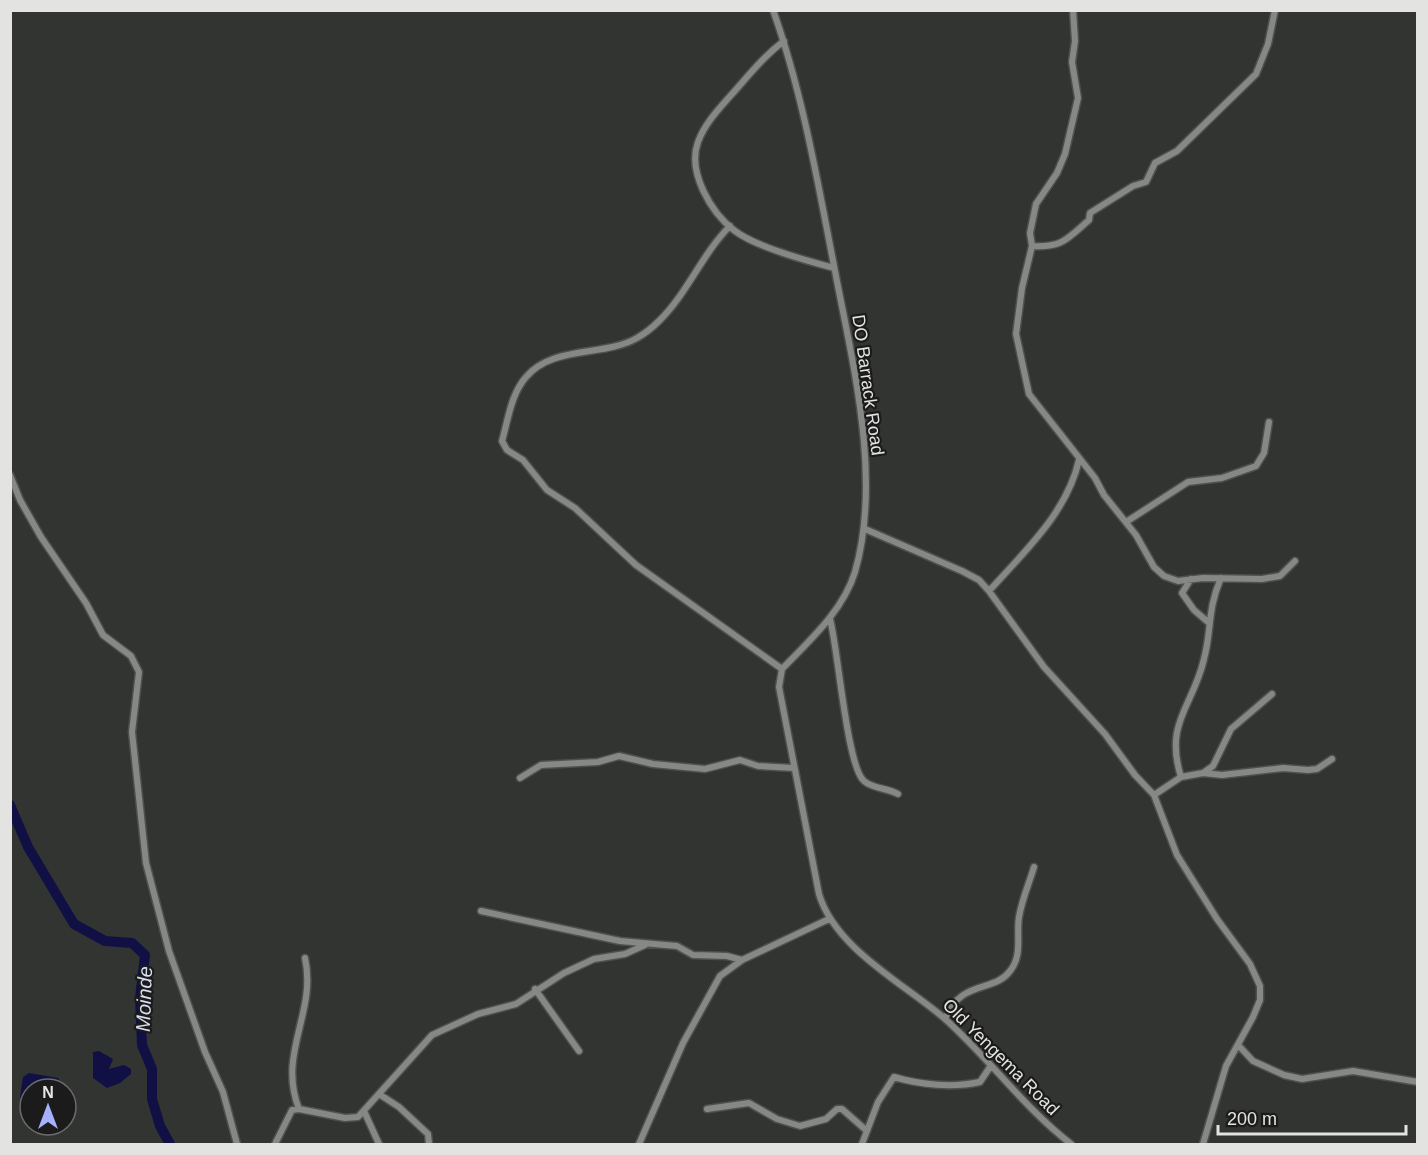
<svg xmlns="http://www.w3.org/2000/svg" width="1428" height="1155" font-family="Arial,sans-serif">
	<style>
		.water { fill: #111045 }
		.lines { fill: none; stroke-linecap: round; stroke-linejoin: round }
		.river { stroke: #111045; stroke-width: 10 }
		.minor-casing { stroke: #4e504e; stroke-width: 9 }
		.minor { stroke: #858885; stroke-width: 6 }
		.labels { text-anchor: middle; stroke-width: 4.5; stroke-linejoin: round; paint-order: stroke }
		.street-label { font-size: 18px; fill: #e3e4e2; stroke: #1b1b1b }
		.water-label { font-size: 20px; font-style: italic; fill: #dbdff2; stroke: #1b1b1b }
	</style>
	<rect width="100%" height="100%" fill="#323432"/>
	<path class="water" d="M99 1051 113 1059 109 1069 124 1065 131 1069V1074L120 1083 107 1088 93 1078V1052Z
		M29 1073 58 1078 74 1099V1107L66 1112V1089H30V1110L20 1097 23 1077Z"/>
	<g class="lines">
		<path class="river" d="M10 805 28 847 74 924 105 941 132 943 145 955 140 998 142 1045 152 1069V1099L160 1126 170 1144"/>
		<defs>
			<path id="minor" d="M773 10C803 94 818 184 835 271 853 365 882 478 855 572 843 611 809 641 782 669L779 687 819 894C835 948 903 983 944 1018 989 1058 1023 1107 1071 1144
				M1073 10 1075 41 1072 62 1078 98 1065 154 1057 173 1036 204 1030 233 1032 246 1022 288 1016 334 1029 394 1095 478 1104 495 1136 535 1154 567 1164 576 1178 581 1203 578 1262 579 1280 576 1295 561
				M784 41C764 56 749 75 732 94 719 109 705 123 698 142 687 172 711 213 735 231 756 247 808 261 834 268
				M730 226C702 254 687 294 659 321 653 327 644 334 637 338 604 357 553 345 526 377 511 394 508 420 502 441L507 450 523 460 547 490 575 508 636 565 782 669
				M1032 246C1062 248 1067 239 1089 220L1090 213 1133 186 1146 182 1155 163 1177 151 1256 74 1268 44 1275 10
				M10 475 20 500 41 537 86 603 103 635 131 656 139 672 132 732 146 863 169 951 205 1052 223 1092 237 1144
				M1126 522 1188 482 1222 478 1256 466 1264 453 1269 422
				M865 529 962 571 979 580 989 591 1044 667 1105 734 1135 775 1154 795 1177 855 1217 919 1250 964 1260 986V1000L1253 1017 1226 1066 1203 1144
				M1191 579 1182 593 1194 610 1208 622
				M989 591C1024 552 1067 513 1079 460
				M830 619C838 648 847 767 864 781 873 789 888 788 898 794
				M1203 773 1222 775 1283 768 1308 770 1317 769 1332 759
				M1181 777C1164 722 1193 707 1204 659 1212 629 1207 610 1221 578
				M520 778 541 765 598 762 619 756 653 764 705 769 740 760 758 766 794 768
				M1154 795 1181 777 1203 773 1213 766 1231 729 1272 694
				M481 911 620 941 677 946 693 955 727 956 742 960
				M535 989 579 1051
				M945 1019C961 979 994 993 1010 971 1023 955 1016 935 1019 917 1022 899 1029 884 1034 867
				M1239 1046 1253 1061 1284 1075 1302 1079 1353 1071 1418 1082
				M379 1094 399 1107 428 1134 429 1144
				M299 1109C277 1053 317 1013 305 958
				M707 1109 749 1103 777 1119 800 1126 826 1119 837 1109H842L867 1131
				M364 1111 379 1144
				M275 1144 292 1110 299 1109 345 1118 358 1117 432 1035 478 1014 516 1004 564 973 594 959 625 954 645 945
				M639 1144 683 1043 720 976 742 960 829 919
				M862 1144 878 1102 894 1077C921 1085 953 1088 980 1082L990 1067"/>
		</defs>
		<use href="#minor" class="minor-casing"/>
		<use href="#minor" class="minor"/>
	</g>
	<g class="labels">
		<g class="street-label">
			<text transform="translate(868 385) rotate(82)" y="6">DO Barrack Road</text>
			<text transform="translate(1001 1057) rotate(45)" y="6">Old Yengema Road</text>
		</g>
		<g class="water-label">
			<text transform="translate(144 999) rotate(-88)" y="7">Moinde</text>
		</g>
	</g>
	<rect width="1428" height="1155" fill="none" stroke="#e3e4e2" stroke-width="24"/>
	<g transform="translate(48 1107)"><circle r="28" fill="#1b1b1b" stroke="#6b6b6b" stroke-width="1.5"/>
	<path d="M0-4.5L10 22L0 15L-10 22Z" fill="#a5b1fc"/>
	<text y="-9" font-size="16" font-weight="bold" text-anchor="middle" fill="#e3e4e2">N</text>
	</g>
	<path d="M1218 1125v9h188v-9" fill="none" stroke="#e3e4e2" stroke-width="3"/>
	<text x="1227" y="1125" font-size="18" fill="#e3e4e2" stroke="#1b1b1b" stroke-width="4.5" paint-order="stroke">200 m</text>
</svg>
